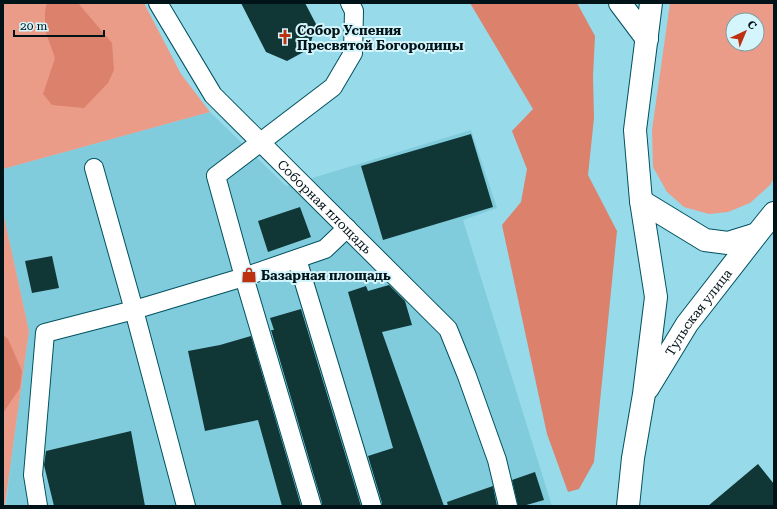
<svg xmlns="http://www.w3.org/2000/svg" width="777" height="509" font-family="'Roboto Serif',serif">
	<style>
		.built { fill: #80ccdd }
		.green { fill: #eb9c89; fill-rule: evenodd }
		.forest { fill: #db816c }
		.building { fill: #113636 }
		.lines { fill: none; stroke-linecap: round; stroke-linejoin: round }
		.service-casing { stroke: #01515f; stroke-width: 20 }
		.secondary-casing { stroke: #01515f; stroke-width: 24 }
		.service { stroke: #fff; stroke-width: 18 }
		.secondary { stroke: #fff; stroke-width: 22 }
		.labels { text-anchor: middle; stroke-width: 4; stroke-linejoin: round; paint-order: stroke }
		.poi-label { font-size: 13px; font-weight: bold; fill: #001318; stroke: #d5f5fc; text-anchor: start }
		.street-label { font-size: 13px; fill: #001318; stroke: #d5f5fc }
	</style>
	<rect width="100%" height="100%" fill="#97dae9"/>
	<path class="built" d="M210 112 286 186 471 130 497 208 463 220 552 506H6L10 468 29 331 3 212V169Z"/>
	<path class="green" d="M3 3H144L181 74 210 112 3 169Z
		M670 3H774V178L770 185 750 203 728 212 709 214 684 207 667 192 653 167 652 130ZM733 20H757V44H733Z
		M3 212 29 331 10 468 5 506H3Z"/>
	<path class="forest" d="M47 3H78L112 43 114 70 108 83 84 108 52 105 43 94 55 58 45 30V11Z
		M470 3H577L595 36 593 76 594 118 588 175 617 231 594 462 579 489 568 492 547 434 502 225 521 202 527 169 512 131 533 109Z
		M3 335 8 339 22 371 20 388 3 413Z"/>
	<path class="building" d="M241 3H305L316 24 309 49 287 61 266 52Z
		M471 134 493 207 383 240 361 166Z
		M300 207 311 237 268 252 258 221Z
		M52 256 59 288 32 293 25 261Z
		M389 285 405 301 412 325 382 332 444 506H382V503L368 456 393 448 348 292 366 286 368 291Z
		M301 309 361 506H322V503L271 330H274L270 318Z
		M251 336 301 506H282L258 420 205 431 188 351 220 345Z
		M131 431 145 506H54L44 465 46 451Z
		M758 464 774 484V506H708Z
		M535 472 544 500 523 506H518L512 480Z
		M493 486 497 506H448L447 502Z"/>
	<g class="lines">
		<defs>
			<g id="service">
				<path id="s1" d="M158 3 213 95 448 329 467 376 497 460 508 506"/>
				<path d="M94 168 134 310 186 506"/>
				<path d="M297 259 372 506"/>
				<path d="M38 506 33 475 45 333 134 310 244 277 325 249 347 228"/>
				<path d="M312 506 244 277 216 176 333 87 353 53 354 11 350 3"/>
			</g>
			<g id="secondary">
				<path d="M620 3 647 39"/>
				<path d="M641 201 705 240 728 243 757 234"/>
				<path id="s2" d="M648 388 687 324 757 234 774 213"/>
				<path d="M628 506 633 458 644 394 656 297 641 201 635 130 651 3"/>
			</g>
		</defs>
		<use href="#service" class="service-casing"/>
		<use href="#secondary" class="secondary-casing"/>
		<use href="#service" class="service"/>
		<use href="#secondary" class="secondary"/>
	</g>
	<defs>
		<symbol id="church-bare" viewBox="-9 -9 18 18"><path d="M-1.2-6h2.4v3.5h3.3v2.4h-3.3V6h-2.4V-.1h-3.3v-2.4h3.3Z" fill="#bc3210" stroke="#d5f5fc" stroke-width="2.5" paint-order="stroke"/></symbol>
		<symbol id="shop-bare" viewBox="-9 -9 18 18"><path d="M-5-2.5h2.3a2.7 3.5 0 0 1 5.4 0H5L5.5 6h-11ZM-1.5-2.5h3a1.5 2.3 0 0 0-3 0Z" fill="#bc3210" stroke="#d5f5fc" stroke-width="2.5" paint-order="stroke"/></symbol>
	</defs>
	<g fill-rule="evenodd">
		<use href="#church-bare" x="274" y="26" width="22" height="22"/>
		<use href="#shop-bare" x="238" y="264" width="22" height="22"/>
	</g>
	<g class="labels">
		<g class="poi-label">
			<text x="297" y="35">Собор Успения<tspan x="297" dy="15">Пресвятой Богородицы</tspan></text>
			<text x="261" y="280">Базарная площадь</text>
		</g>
		<g class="street-label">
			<text dy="5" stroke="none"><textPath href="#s1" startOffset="265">Соборная площадь</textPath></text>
			<text dy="5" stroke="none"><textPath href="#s2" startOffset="91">Тульская улица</textPath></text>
		</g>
	</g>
	<rect width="777" height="509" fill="none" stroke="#001318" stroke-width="8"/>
	<g transform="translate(745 32) rotate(44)"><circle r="19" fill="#d5f5fc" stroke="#809ba1"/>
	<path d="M0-3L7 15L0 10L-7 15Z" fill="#bc3210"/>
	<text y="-6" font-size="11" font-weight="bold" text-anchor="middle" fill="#001318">С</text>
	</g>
	<path d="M14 30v6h90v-6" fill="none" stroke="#001318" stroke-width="2"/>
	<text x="20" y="30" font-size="12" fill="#001318" stroke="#d5f5fc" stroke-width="3" paint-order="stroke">20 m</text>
</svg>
